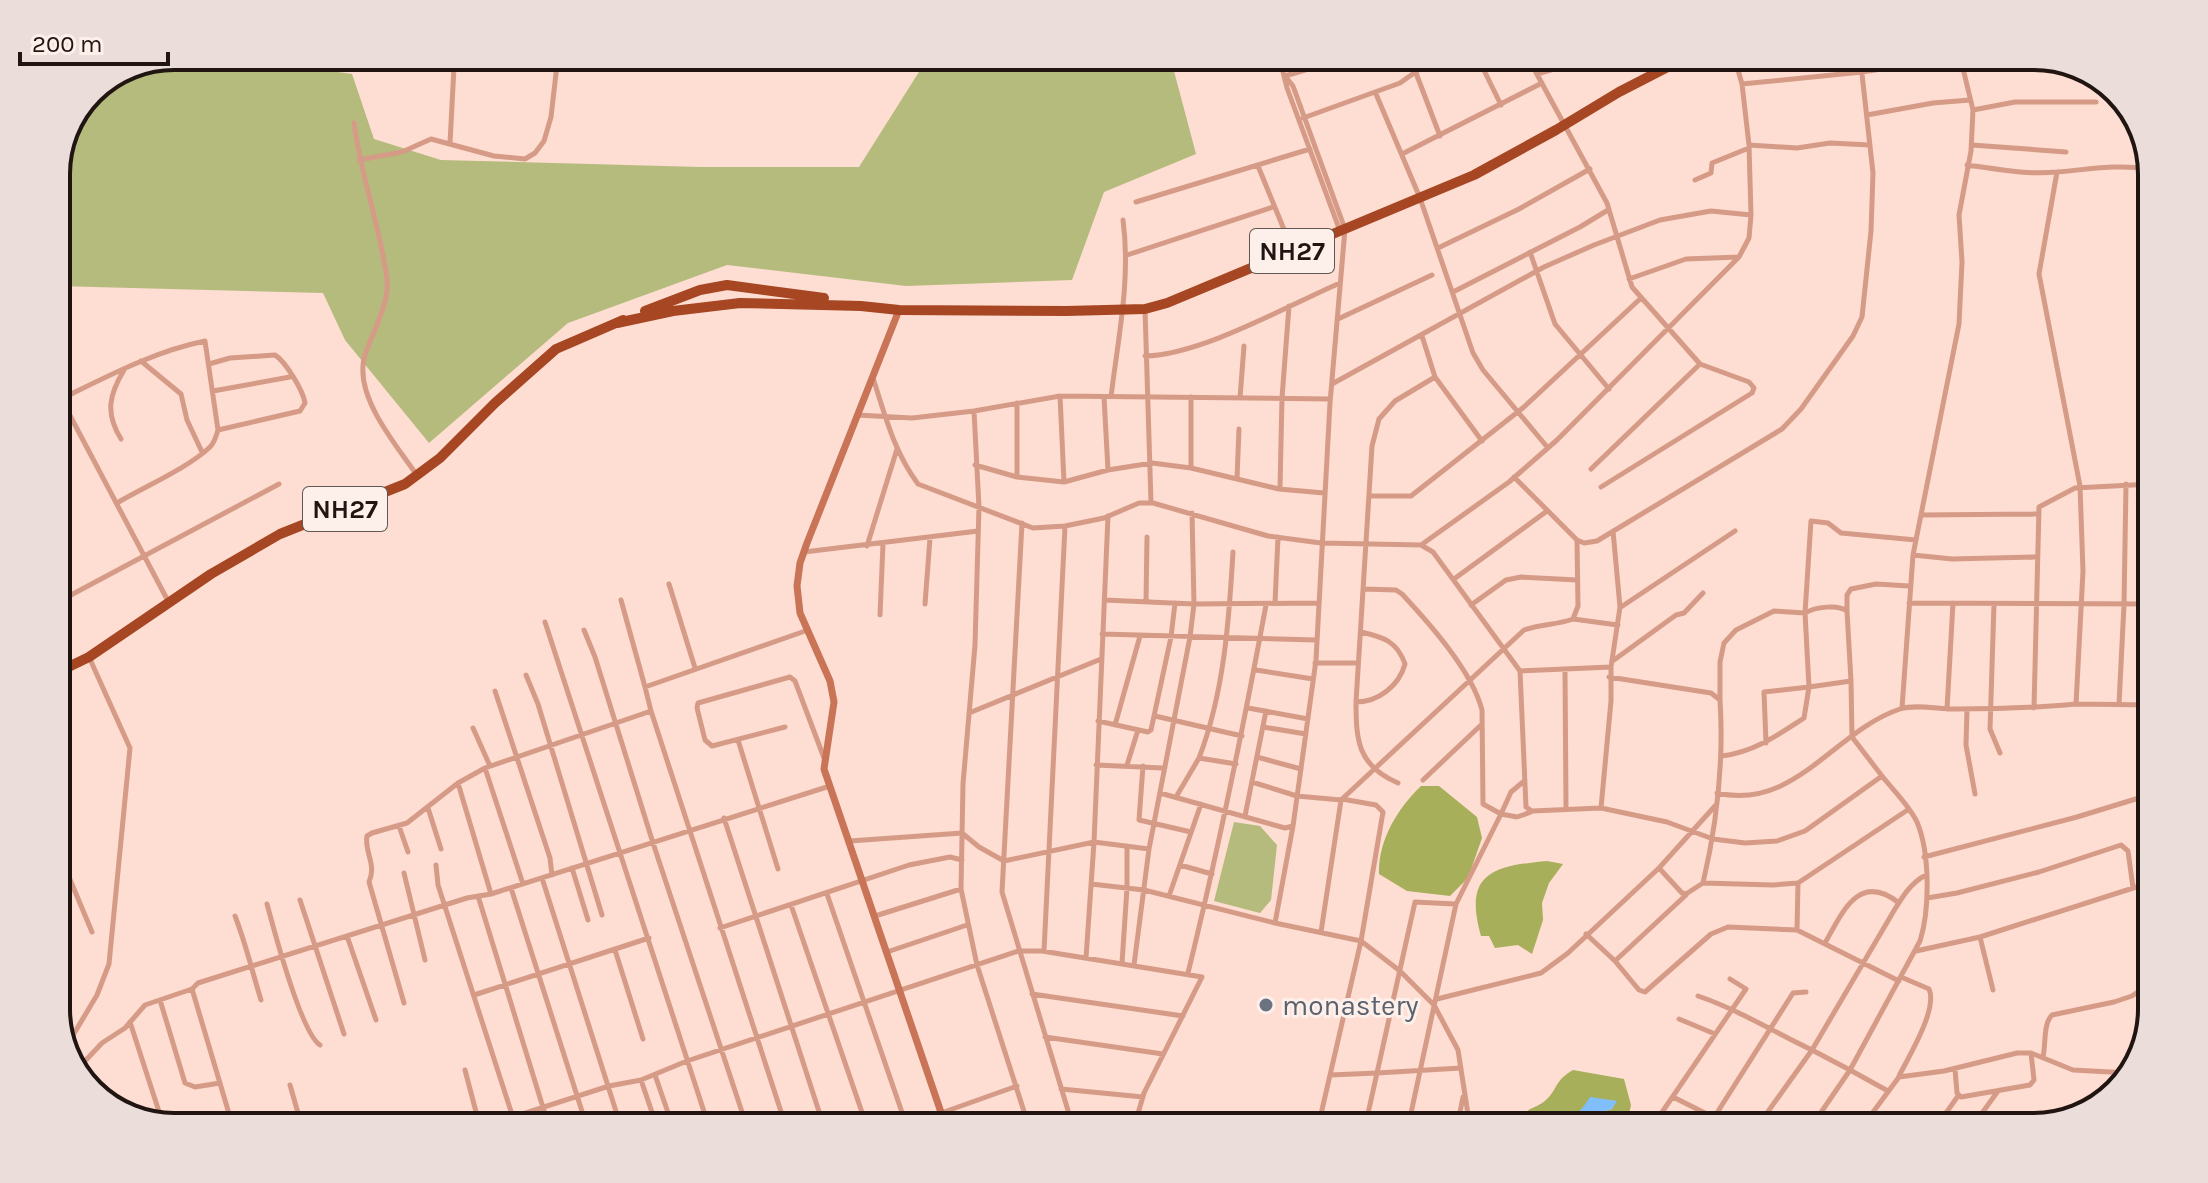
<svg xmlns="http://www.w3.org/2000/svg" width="2208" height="1183" font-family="Karla,sans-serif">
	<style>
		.green { fill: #b5bb7c }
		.forest { fill: #a8af5a }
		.water { fill: #80bffc }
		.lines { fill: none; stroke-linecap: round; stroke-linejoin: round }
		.street { stroke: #d59b87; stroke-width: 5 }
		.secondary { stroke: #c97457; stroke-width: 7 }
		.highway { stroke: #a64623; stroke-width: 10 }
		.worship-dot { fill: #6b7280; stroke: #fdf0eb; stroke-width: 3 }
		.labels { text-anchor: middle; stroke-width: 6; stroke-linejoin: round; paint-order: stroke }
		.shield { fill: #fdf0eb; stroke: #635753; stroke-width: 2 }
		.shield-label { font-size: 26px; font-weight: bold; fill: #211512 }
		.worship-label { font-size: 28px; fill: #5b616d; stroke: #fdf0eb; text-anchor: start }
		.rim { fill: none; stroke: #211512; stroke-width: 4 }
	</style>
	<rect width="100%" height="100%" fill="#feddd2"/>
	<path class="green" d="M174 56H226L352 74 374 139 441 160 700 167H859L929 56H1123L1121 68 1170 56 1196 154 1104 192 1072 280 906 286 727 265 568 323 429 443 345 340 323 293 56 286V167L91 90Z
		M1234 822 1260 826 1277 845 1271 900 1260 913 1214 901Z"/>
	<path class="forest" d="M1421 786H1439L1477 817 1482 838 1468 878 1450 896 1407 891 1379 874C1378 841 1397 809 1421 786Z
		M1547 861 1563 864 1549 883 1542 903 1543 920 1532 954 1518 945 1495 948 1489 936H1481C1463 873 1493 866 1547 861Z
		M1573 1070 1624 1079 1631 1105 1626 1127H1589L1594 1114 1612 1109 1616 1101 1598 1100 1568 1118 1552 1117 1543 1127H1518C1528 1103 1530 1113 1546 1100 1558 1089 1554 1081 1573 1070Z"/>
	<path class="water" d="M1590 1097 1617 1101 1612 1109 1594 1114 1589 1127H1543L1552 1117C1572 1119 1580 1114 1590 1097Z"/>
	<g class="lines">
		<path class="street" d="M445 56 454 67 450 143
			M1279 56 1287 88 1340 231
			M1477 56 1501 105
			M1527 56 1607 203 1632 287 1700 364 1591 469
			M1962 68 2069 64
			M1416 73 1440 136
			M1537 74 1599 56
			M1285 76 1293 86 1345 229 1330 403 1316 660 1293 826 1275 923 1361 941 1400 971 1434 1005 1458 1050 1470 1127
			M1285 76 1352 56
			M1742 84 1862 72 1960 57
			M1376 94 1420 198 1473 353 1483 370 1548 448
			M1973 110 2015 102H2096
			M1867 115 1933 103 1970 100
			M1303 118 1400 83 1438 56
			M354 123C361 176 380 227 387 279 389 299 379 319 372 337 368 347 363 357 363 366 360 403 397 446 416 474
			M1749 145 1797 148 1830 143 1870 145
			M1972 145 2066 152
			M1402 154 1542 83
			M359 160 402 152 431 139 494 156 525 159 535 153 544 141 551 117 558 56
			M1967 165C1997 169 2027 175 2057 172 2094 169 2113 164 2152 169
			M1258 166 1292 249
			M1695 180 1711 173 1712 163 1749 148
			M1136 202 1310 149
			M1438 248 1519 209 1590 169
			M1530 252 1555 324 1609 389
			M1127 255 1273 207
			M1629 279 1686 259 1739 257
			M1453 292 1580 227 1608 210
			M1145 309 1151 503
			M1338 319 1432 275
			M1422 336 1435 377 1482 441
			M1145 356C1201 355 1287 306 1340 283
			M141 361 181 394 187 420 202 452
			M209 364 230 358 275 355C285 361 303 390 305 403L300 411 218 430
			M873 378C885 415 894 452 918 484L1033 528 1065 526 1104 518 1139 503H1153L1268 536 1321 543 1421 545 1433 552 1520 671 1526 807 1532 811 1601 808 1667 822 1713 839 1745 843 1777 841 1805 831 1882 776C1893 790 1909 805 1917 822 1930 853 1930 909 1920 941L1850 1070 1812 1050 1757 1127
			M1332 384 1544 267 1594 245 1660 220 1711 211 1751 215
			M213 391 290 377
			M1060 396 1064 482
			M1104 397 1108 470
			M1111 397C1118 338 1131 280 1123 220
			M1240 398 1244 346
			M1017 403V477
			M974 411 979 507 975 645 963 784 961 889 977 965 1029 1127
			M857 415 912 418 974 411 1060 396 1330 399
			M121 439C105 413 109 395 124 370
			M975 465 1017 477 1064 482 1108 470 1152 463 1191 468 1279 489 1324 493
			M1191 468V397
			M1514 477 1577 540 1584 543 1597 541 1782 429 1801 409 1853 336 1862 317 1871 231 1873 173 1860 56
			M1237 479 1239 429
			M1601 487 1752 393 1754 388 1749 382 1700 364
			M1280 488 1282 398 1289 306
			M1370 496H1411L1524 407 1641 298
			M117 503C144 487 188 468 210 447 215 442 216 436 218 430L205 341C156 351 112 374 67 396L65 406 168 601
			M1921 515 2038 514
			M1022 523 1002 892 1073 1127
			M1421 545 1509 482 1557 440 1739 257 1749 238 1751 215 1749 145 1742 84 1734 56
			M867 546 897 449
			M804 552 978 531
			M1233 552C1229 621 1224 693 1199 758L1236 764
			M1913 555 1952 559 2037 557
			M1454 579 1547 511
			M669 584 695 668
			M1364 589 1396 590 1402 594C1429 623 1472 671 1482 710L1483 804 1501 814 1456 904 1408 1127
			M621 600 645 687
			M1104 600 1194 604 1317 603
			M1146 602 1147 537
			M56 603 279 484
			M1275 603 1278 537
			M1909 603 2152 604
			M925 604 930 538
			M1994 604 1990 729 2000 753
			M1471 605 1506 580 1521 577 1577 580
			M1621 607 1735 531
			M1847 611V595L1851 589 1876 584 1909 586
			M880 615 883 544
			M1573 619 1618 625
			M545 622 709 1127
			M584 630 595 657 653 843 747 1127
			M1102 634 1316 640
			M1614 660 1676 615 1684 613 1703 593
			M1315 663H1358
			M1565 669 1566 809
			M1256 670 1313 679
			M1520 671 1611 667 1620 607 1613 531
			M526 675 538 704 602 915
			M1609 677 1711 693 1720 700C1724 762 1717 823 1703 883
			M495 691 550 858 552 875
			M1720 700V662L1724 643 1736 630 1774 611 1805 613 1811 521 1828 523 1841 533 1916 540
			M1356 702C1378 702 1399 686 1405 664 1397 641 1383 637 1361 632
			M2076 704 2152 705
			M2119 704 2124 605 2126 484
			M1248 708 1308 719
			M1902 708 1913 555 1959 324 1962 262 1959 215 1971 151 1973 110 1960 56
			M2034 708 2039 507 2075 488 2152 484
			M1947 709 1953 603
			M1967 709 1966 745 1975 794
			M651 711 786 1127
			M969 713 1101 659
			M1155 716 1242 736
			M1098 721 1148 732 1151 730 1171 637 1175 603
			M1115 725 1140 636
			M785 727 712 746 705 740 697 708 698 703 790 677 795 681 824 758
			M1263 727 1306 734
			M473 728 490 766
			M738 740 778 869
			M1766 743 1764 692 1809 687 1805 613C1815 607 1838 604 1847 611L1851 681
			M1722 756C1754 752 1778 735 1804 718L1809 687 1851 681 1852 737 1882 776
			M1257 757 1301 769
			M1096 765 1163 768
			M1127 765 1138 730
			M1143 766 1139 820 1191 832
			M485 768 523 884
			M1423 780 1480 726
			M1252 782 1297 796 1341 800 1524 630C1541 624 1557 625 1573 619L1578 606 1577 541
			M1523 782 1511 792 1501 814 1517 817 1531 812
			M1398 783C1358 766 1356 741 1356 702L1372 446 1379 419 1395 401 1435 377
			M1160 793 1285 828 1293 826
			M1717 793C1795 811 1834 731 1900 709 1915 704 1938 709 1954 709 1995 709 2036 708 2076 704L2083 571 2080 486 2039 274 2057 172
			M1176 797 1199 758
			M428 808 441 849
			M1601 808 1611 701V667
			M1245 816 1266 711
			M724 818 824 1127
			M399 826 408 852
			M850 841 962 833 979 847 1004 861 1094 842 1149 849
			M56 846 92 932
			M1924 857 2077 817 2152 794
			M436 865 438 885 516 1127
			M1180 865 1212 874
			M572 868 588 920
			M1659 868 1682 893 1686 894 1703 883 1773 885 1798 883 1909 809
			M404 873 425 960
			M542 878 621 1127
			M1091 884 1144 890 1275 923
			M511 888 587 1127
			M491 894 458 783 485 768 651 711 645 687 808 630
			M827 894 907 1127
			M478 896 549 1127
			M1169 896 1201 804
			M1927 898 1957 893 2039 872 2121 845 2128 851 2133 888
			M300 900 344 1034
			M267 904C274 930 301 1033 320 1045
			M1455 904 1415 902 1377 1073 1461 1068
			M791 905 867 1127
			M235 916C246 944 252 971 261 1000
			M875 916 961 889
			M720 928 909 865 950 857 962 860
			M1797 930 1798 883
			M1321 932 1341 800
			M1586 934 1615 961 1639 990 1645 992 1711 934 1728 927 1797 930 1899 981
			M347 936 376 1020
			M1980 937 2152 882
			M1825 943C1842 913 1859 871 1899 903
			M615 950 643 1039
			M1044 951 1065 526
			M1916 951 1980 937 1993 990
			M887 952 967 925
			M1086 958 1094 842 1108 516
			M1615 961 1686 895
			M1122 963 1127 888V846
			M1134 965 1149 849 1190 637 1194 604 1192 513
			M1188 973C1218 851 1243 729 1266 605
			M192 989 233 1127
			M1032 994 1183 1016
			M474 995 649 938
			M1698 996C1739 1010 1774 1032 1812 1050L1892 914C1901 899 1910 883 1926 875
			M1437 999 1541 973 1568 953 1659 868 1715 806
			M160 1000 185 1083 195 1087 220 1083
			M404 1003 369 882C377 864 364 852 367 836L372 833 407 823 458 783
			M1679 1019 1715 1034
			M130 1022 163 1124
			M1045 1037 1163 1054
			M66 1047 97 995 109 964 130 748 89 657
			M2043 1057C2046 1044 2043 1024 2052 1015L2114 1002 2132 996 2152 982
			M73 1065 86 1060 102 1043 125 1028 145 1005 192 989 198 983 467 898 491 894 830 786
			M1955 1069 1957 1093 1961 1097 2030 1085 2034 1080 2031 1053
			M465 1070 480 1127
			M655 1075 673 1127
			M1330 1075 1377 1073 1365 1127
			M1899 1076C1909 1056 1938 1009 1929 989L1901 977
			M641 1080 657 1127
			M290 1085 302 1127
			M1061 1089 1143 1097
			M1673 1097 1733 1127
			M1027 1120 1068 1127
			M337 1124 338 1127
			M482 1127 609 1086 641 1080 687 1061 1018 951H1042L1202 977 1144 1093 1134 1127
			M902 1127 1017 1086
			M1318 1127 1361 941 1383 812 1376 805 1342 799
			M1457 1127 1463 1097
			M1652 1127 1746 989 1730 979
			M1708 1127 1793 993 1806 992
			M1811 1127 1850 1070 1888 1091
			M1862 1127 1899 1077 1944 1071 2017 1053H2031L2073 1070 2129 1073
			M1936 1127 1958 1096
			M1972 1127 1998 1091"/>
		<path class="secondary" d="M899 310 807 543 800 563 797 586 800 613 830 681 834 702 824 769 946 1127"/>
		<path class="highway" d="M645 311 700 290 727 285 824 298
			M617 323 673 311 740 303 861 306 899 310 1066 311 1145 309 1167 303 1474 175 1556 130 1619 92 1689 56
			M56 673 89 657 211 574 280 534 405 484 440 458 495 403 556 349 623 320"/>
	</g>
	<circle class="worship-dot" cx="1266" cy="1005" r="8"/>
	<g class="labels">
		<g class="shield">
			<rect x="1250" y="229" width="84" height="44" rx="6"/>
			<rect x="303" y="487" width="84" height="44" rx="6"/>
		</g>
		<g class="shield-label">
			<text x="1292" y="260">NH27</text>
			<text x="345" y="518">NH27</text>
		</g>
		<g class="worship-label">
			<text x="1282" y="1015">monastery</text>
		</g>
	</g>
	<path d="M0 0H2208V1183H0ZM174 70H2034A104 104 0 0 1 2138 174V1009A104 104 0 0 1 2034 1113H174A104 104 0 0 1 70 1009V174A104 104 0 0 1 174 70Z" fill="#ebdeda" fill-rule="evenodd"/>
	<path class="rim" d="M174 70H2034A104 104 0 0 1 2138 174V1009A104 104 0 0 1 2034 1113H174A104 104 0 0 1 70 1009V174A104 104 0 0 1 174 70Z"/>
	<path d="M20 52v12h148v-12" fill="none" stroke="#211512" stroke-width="4"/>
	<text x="32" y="52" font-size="24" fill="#211512" stroke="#fdf0eb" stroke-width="6" paint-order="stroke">200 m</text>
</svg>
